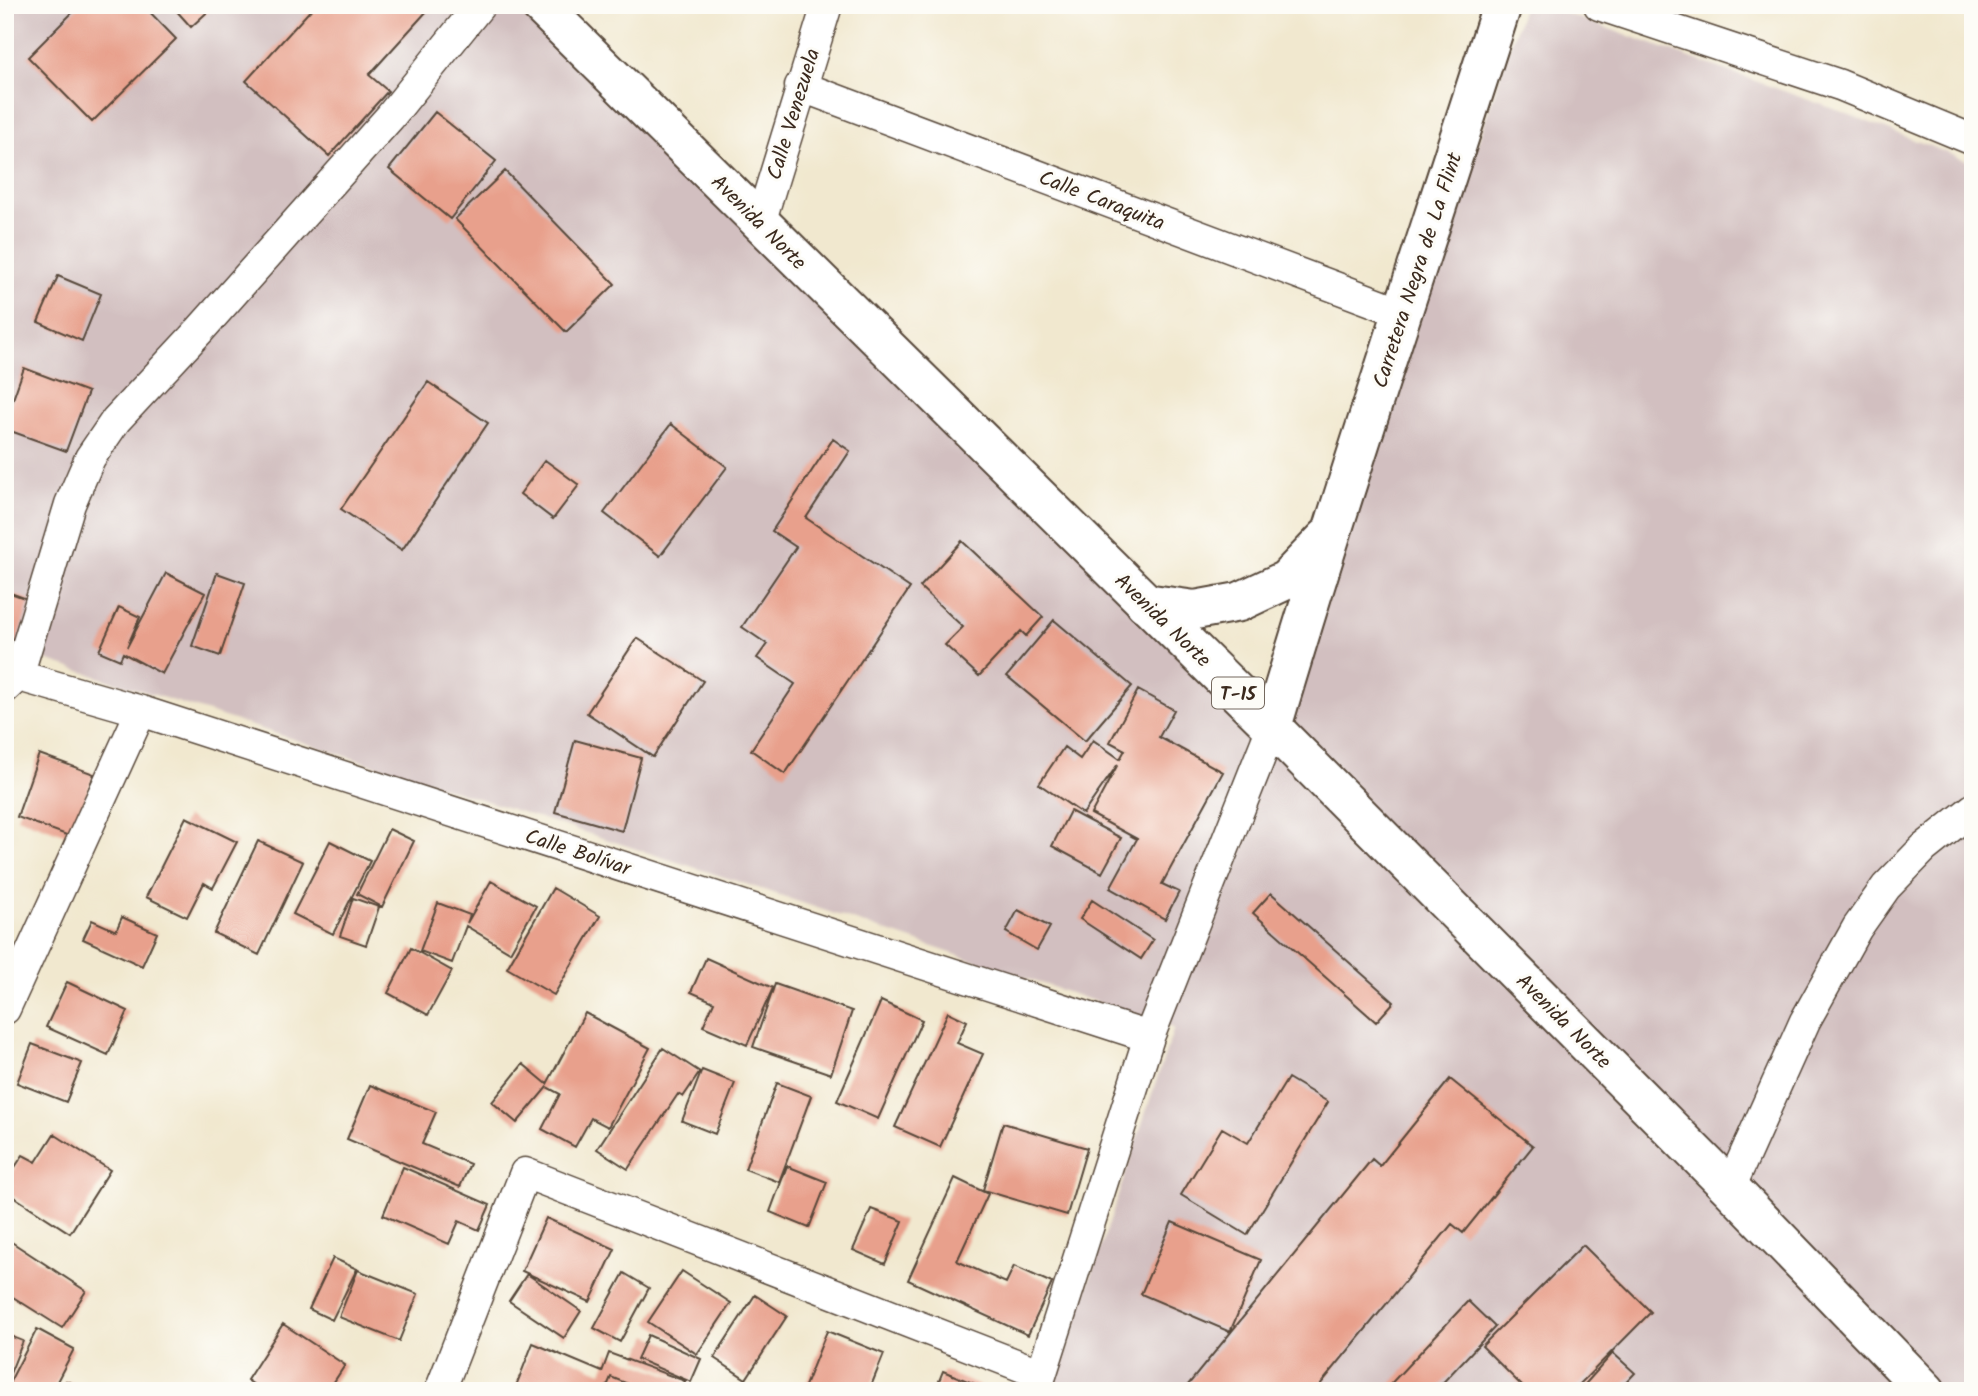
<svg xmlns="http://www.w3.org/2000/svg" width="1978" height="1396" font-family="Kalam,sans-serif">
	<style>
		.industrial { fill: #d2bfc0 }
		.building { fill: #e8a08c }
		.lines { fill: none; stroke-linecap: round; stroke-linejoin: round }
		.street-casing { stroke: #564639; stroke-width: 33 }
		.secondary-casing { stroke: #564639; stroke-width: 42 }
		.highway-casing { stroke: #564639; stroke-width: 42 }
		.street { stroke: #fff; stroke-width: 30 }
		.secondary { stroke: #fff; stroke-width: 38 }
		.highway { stroke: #fff; stroke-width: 38 }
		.labels { text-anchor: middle; stroke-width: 6; stroke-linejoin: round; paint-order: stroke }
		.shield { fill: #fdfcf7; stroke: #75695f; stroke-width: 2 }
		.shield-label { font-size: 19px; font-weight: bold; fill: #3b2a1e }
		.street-label { font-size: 21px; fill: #3b2a1e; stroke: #fdfcf7 }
	</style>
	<rect width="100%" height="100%" fill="#fdfcf7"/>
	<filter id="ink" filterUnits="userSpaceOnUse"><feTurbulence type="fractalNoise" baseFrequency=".0143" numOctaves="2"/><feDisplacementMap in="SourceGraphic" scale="14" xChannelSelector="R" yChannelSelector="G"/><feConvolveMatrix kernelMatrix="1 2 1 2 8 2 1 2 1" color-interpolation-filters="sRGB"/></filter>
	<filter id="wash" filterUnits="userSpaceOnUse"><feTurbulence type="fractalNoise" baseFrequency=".00686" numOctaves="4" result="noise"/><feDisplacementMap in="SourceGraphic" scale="28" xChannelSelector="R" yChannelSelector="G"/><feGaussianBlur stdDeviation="1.57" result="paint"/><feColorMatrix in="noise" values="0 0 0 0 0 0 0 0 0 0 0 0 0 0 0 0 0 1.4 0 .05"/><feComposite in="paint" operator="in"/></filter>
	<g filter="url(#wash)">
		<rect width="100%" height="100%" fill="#f1e8cf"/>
		<path class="industrial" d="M5 5H522L1276 745 1524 5H1542L1845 113 1973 163V1391H1053L1174 1028 749 885 5 647Z"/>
		<g id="blocks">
			<path class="building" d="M80 5H143L176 39 92 122 28 57Z
				M177 5H215L191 27 174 8Z
				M315 5H420L427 11 369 75 388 91 329 156 246 81Z
				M435 112 496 161 450 219 389 169Z
				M505 171 615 284 566 332 455 219Z
				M58 276 101 294 82 341 38 322Z
				M24 368 88 392 66 451 5 429V422Z
				M428 382 488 423 402 550 341 509Z
				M671 424 727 467 660 556 604 513Z
				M833 439 850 451 806 518 910 588 785 774 751 750 795 684 757 658 767 644 742 627 796 547 772 531Z
				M545 460 579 485 553 519 520 494Z
				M962 541 1043 617 1026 636 1021 631 979 676 945 645 963 627 920 587Z
				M166 573 205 593 162 674 123 653 120 660 99 651 119 607 140 617 127 647Z
				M217 573 245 583 220 656 192 646Z
				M5 591 30 600 16 644 5 640Z
				M1054 620 1132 686 1085 741 1007 676Z
				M637 638 703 681 653 757 587 713Z
				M1138 690 1174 710 1159 737 1223 772 1162 884 1179 892 1165 919 1110 888 1137 839 1091 814 1118 764 1083 814 1039 784 1064 747 1080 759 1093 740 1120 759 1125 750 1110 742Z
				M575 740 641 758 622 831 555 812Z
				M39 754 94 774 72 837 17 817Z
				M1070 811 1121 838 1102 873 1052 846Z
				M186 817 237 842 213 888 204 883 187 917 146 897Z
				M389 829 414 841 382 907 357 894Z
				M258 841 303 862 259 955 214 933Z
				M330 841 370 861 333 934 293 914Z
				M491 881 536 906 510 952 466 926 452 963 420 951 438 903 470 915 467 923Z
				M553 888 600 916 554 995 507 968Z
				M1271 893 1394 1002 1376 1022 1253 913Z
				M353 898 379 907 366 945 340 936Z
				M1092 900 1153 940 1141 959 1080 919Z
				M1018 910 1050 927 1037 950 1006 932Z
				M122 917 157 933 142 966 83 939 92 920 116 931Z
				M411 948 452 971 428 1015 388 993Z
				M706 958 773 988 747 1045 703 1026 714 1002 691 992Z
				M67 982 128 1011 108 1055 46 1027Z
				M775 984 852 1011 831 1074 753 1047Z
				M881 1001 922 1020 878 1119 837 1101Z
				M948 1012 967 1021 957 1043 983 1054 940 1147 895 1127Z
				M585 1013 650 1048 608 1127 591 1118 575 1147 542 1129 560 1094 547 1087 517 1123 492 1102 523 1064 547 1084Z
				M32 1044 82 1063 66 1102 17 1083Z
				M663 1048 700 1072 683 1097 678 1094 628 1169 597 1149Z
				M702 1070 735 1083 715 1134 682 1121Z
				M1288 1078 1328 1102 1247 1235 1181 1195 1222 1128 1248 1143Z
				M1450 1079 1533 1146 1463 1233 1452 1224 1315 1391H1183L1372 1159 1380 1166Z
				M777 1083 811 1096 779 1182 745 1169Z
				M370 1085 436 1112 422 1144 470 1164 460 1187 347 1139Z
				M1003 1123 1087 1148 1067 1215 983 1190Z
				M54 1134 110 1170 70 1233 5 1191V1182L23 1155 36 1162Z
				M787 1166 827 1182 809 1228 770 1212Z
				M403 1167 490 1205 479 1230 459 1221 449 1244 383 1215Z
				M955 1178 988 1194 957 1261 1006 1283 1014 1266 1052 1283 1028 1335 908 1280Z
				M871 1209 903 1221 885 1264 853 1250Z
				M546 1218 615 1249 590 1302 522 1271Z
				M1172 1222 1261 1260 1230 1332 1141 1294Z
				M10 1241 86 1291 62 1328 5 1292V1248Z
				M1583 1245 1651 1312 1573 1391H1527L1482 1346Z
				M333 1258 357 1269 332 1320 309 1309Z
				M358 1270 418 1294 399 1341 339 1317Z
				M682 1271 731 1303 697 1354 648 1322Z
				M624 1273 649 1288 620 1342 594 1328Z
				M527 1274 581 1311 564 1338 509 1301Z
				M755 1295 787 1316 746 1379 714 1358Z
				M1468 1301 1495 1327 1435 1391H1384Z
				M283 1324 345 1365 332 1385 342 1391H263L247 1380Z
				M37 1329 74 1349 52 1391H5Z
				M827 1331 884 1354 869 1391H803Z
				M5 1334 23 1341 5 1386Z
				M648 1335 701 1359 691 1382 637 1359Z
				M533 1343 602 1372 609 1353 685 1381 682 1391H645L611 1377 605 1391H514Z
				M1613 1353 1635 1373 1618 1391H1579Z
				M943 1371 992 1391H935Z
				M66 1381 92 1390V1391H62Z"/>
		</g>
	</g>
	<g filter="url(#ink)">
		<use href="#blocks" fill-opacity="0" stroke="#564639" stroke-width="2"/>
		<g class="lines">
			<defs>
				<path id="street" d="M1599 5 1840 85 1973 140
					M800 86 1404 313
					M760 223 827 5
					M5 672 141 711 1149 1037
					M5 688 18 676 70 504 90 458 116 420 200 330 390 117 480 5
					M5 1009 141 711
					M1730 1188 1805 1021 1857 928 1886 887 1924 848 1973 809
					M440 1391 525 1173 1041 1374
					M1036 1391 1149 1037 1272 727"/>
				<path id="secondary" d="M1145 603 1195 610 1239 602 1286 580 1326 538
					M1272 727C1344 485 1425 246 1502 5"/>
				<path id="highway" d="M540 5 1272 727 1730 1188 1926 1391"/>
			</defs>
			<use href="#street" class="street-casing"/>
			<use href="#secondary" class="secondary-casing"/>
			<use href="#highway" class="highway-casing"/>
			<use href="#street" class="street"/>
			<use href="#secondary" class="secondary"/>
			<use href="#highway" class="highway"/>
		</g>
	</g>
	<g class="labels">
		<rect class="shield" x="1212" y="677.5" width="52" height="31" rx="5"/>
		<g class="shield-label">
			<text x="1238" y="700">T-15</text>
		</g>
		<g class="street-label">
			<text transform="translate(793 114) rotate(-73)" y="7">Calle Venezuela</text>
			<text transform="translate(1102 200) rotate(21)" y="7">Calle Caraquita</text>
			<text transform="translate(759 222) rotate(45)" y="7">Avenida Norte</text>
			<text transform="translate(1417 270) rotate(-72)" y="7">Carretera Negra de La Flint</text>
			<text transform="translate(1163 620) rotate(44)" y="7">Avenida Norte</text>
			<text transform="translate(578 852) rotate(18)" y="7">Calle Bolívar</text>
			<text transform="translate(1564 1021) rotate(45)" y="7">Avenida Norte</text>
		</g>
	</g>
	<rect width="1978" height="1396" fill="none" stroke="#fdfcf7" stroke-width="28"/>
</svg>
